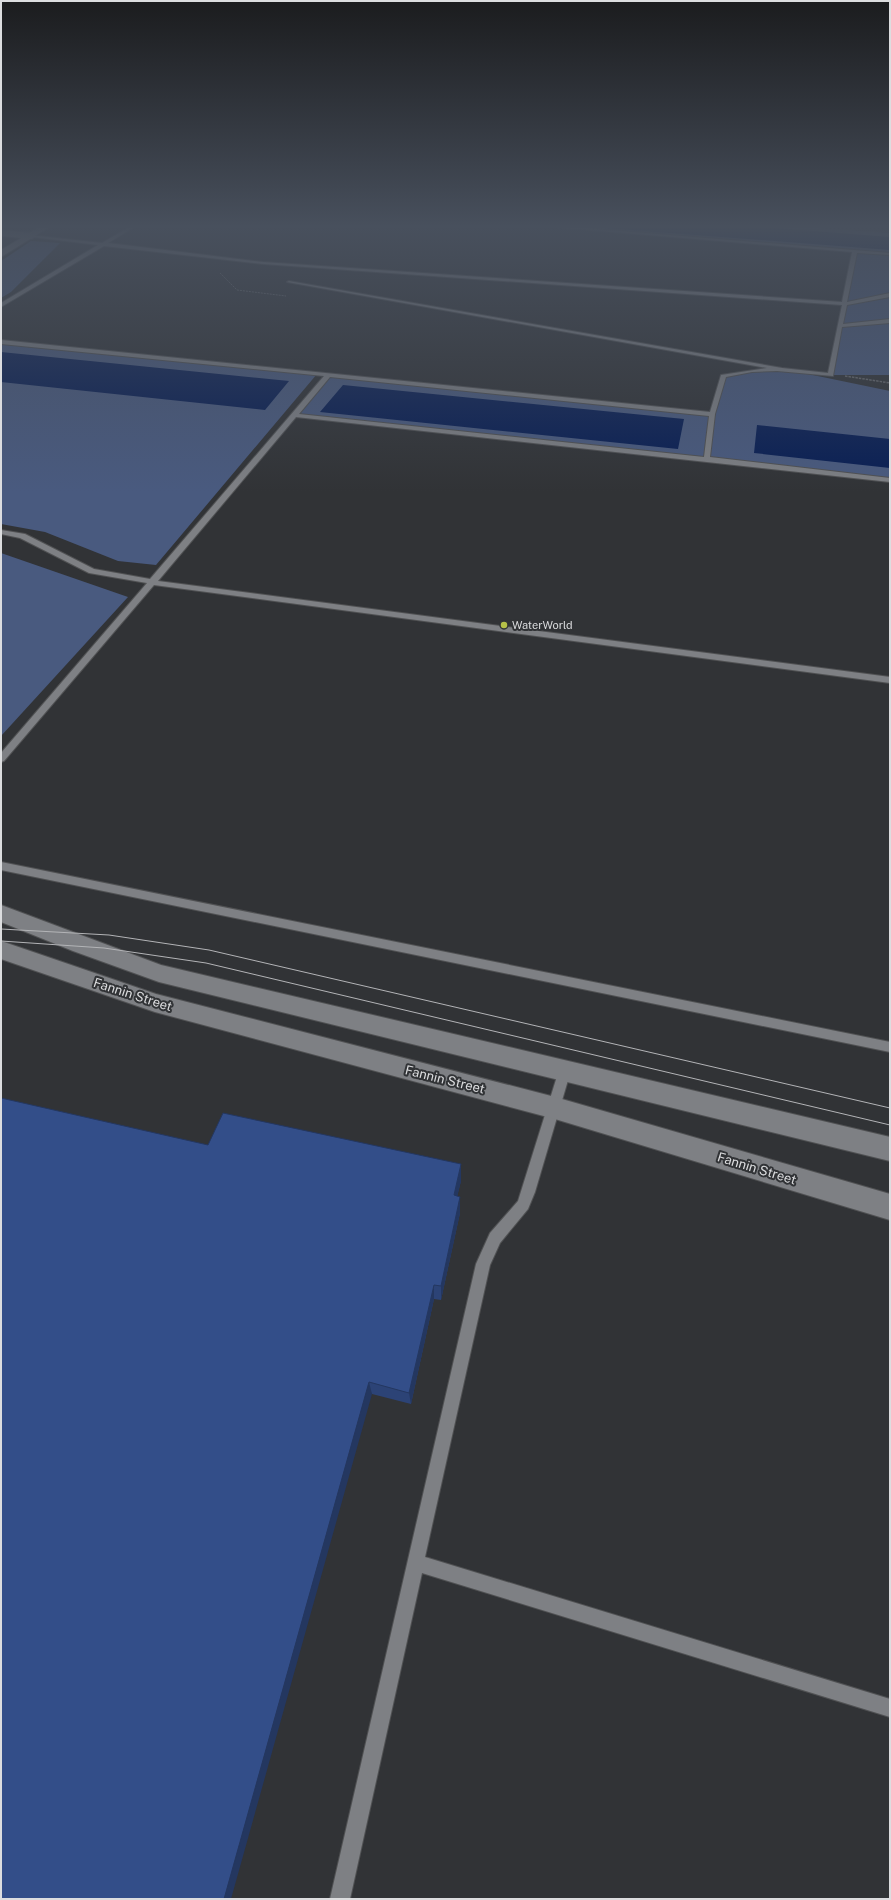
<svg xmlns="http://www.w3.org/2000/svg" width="891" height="1900" font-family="'Public Sans',sans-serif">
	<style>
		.built { fill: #373b44 }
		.green { fill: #495a7f }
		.water { fill: #081e54 }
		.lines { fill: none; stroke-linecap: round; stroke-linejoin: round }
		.service-casing { stroke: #505153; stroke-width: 2 }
		.minor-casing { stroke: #505153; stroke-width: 2 }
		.secondary-casing { stroke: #505153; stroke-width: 2 }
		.path-far1 { stroke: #686a6d; stroke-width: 1; stroke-dasharray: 2 1; stroke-linecap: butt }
		.path { stroke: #686a6d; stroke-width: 1.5; stroke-dasharray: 2.5 1; stroke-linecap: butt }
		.service { fill: #7e8084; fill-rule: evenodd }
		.minor { fill: #7e8084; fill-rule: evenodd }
		.secondary { fill: #7e8084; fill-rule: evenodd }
		.tram { stroke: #b3b4b7; stroke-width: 1 }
		.wall { fill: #2c4376 }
		.shaded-wall { fill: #243760 }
		.building { fill: #334e89; stroke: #243760 }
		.poi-dot { fill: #b6c148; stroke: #313336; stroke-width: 1.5 }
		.labels { text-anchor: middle; stroke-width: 4; stroke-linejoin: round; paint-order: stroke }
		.far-poi-label { font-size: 11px; fill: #dcdddf; stroke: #313336; text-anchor: start }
		.street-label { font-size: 13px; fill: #dcdddf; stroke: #313336 }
	</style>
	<rect width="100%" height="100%" fill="#313336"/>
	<path class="built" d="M787 226H890V234Z"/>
	<path class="green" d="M542 226H789L890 233V293L851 303 890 295V375H831L855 251Z
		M31 241 60 243 11 292 1 298V261Z
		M1 343 317 374 156 565 118 561 45 532 1 524Z
		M779 368 890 391V480L294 415 328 376 712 414 708 452 723 376Z
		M1 553 128 597 1 736Z"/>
	<path class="water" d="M579 226H750L890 237V250Z
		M1 352 289 381 265 410 1 382Z
		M343 385 684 419 678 449 320 412Z
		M757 425 890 439V468L754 453Z"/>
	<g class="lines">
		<defs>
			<path id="service" d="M131 226H136L108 243 263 262 842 302 852 252 541 226H561L890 253V255L857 253 847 302 890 293V297L847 305 843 324 890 319V323L842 327 833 376 777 371 752 372 726 377 715 414 710 457 890 478V482L296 417 158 581 890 677V683L154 585 4 761 1 762V753L147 583 89 573 20 538 1 534V530L25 534 94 569 150 579 324 376 1 344V340L710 412 721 375 767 368 287 282 289 281 782 368 828 373 842 305 263 264 104 246 1 307V303L98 245 32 237 30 235 102 243ZM330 377 709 416 704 457 299 414Z
				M1 862 890 1042V1052L1 870Z
				M565 1065 569 1066 571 1070 535 1192 528 1209 500 1243 490 1265 425 1557 890 1699V1717L422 1573 350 1899H330L476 1264 490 1233 518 1201 559 1070 561 1066Z"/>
			<path id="minor" d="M1 230 32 233 36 236 32 239 1 236Z"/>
			<path id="secondary" d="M41 226H51L1 257V250Z
				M1 905 161 965 890 1137V1161L159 982 73 951 1 922Z
				M1 941 156 994 555 1097 890 1194V1220L555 1119 155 1012 1 959Z"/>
		</defs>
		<use href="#service" class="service-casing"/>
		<use href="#minor" class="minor-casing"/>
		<use href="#secondary" class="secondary-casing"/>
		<path class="path-far1" d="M220 273 237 290 286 296"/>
		<path class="path" d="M845 376 890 383"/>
		<use href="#service" class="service"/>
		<use href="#minor" class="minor"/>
		<use href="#secondary" class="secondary"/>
		<path class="tram" d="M1 929 109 935 209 950 890 1108
			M1 941 104 948 206 963 890 1125"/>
	</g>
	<path class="wall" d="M208 1145 461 1164V1181L457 1196 460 1213 441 1300 434 1299 411 1404 372 1394Z"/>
	<path class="shaded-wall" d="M461 1164V1181L454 1211V1195Z
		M460 1197V1213L441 1300V1286Z
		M434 1285V1299L411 1404 409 1393Z
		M369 1382 372 1394 231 1899H224Z"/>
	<path class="building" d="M1 1098 208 1145 223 1113 461 1164 454 1195 460 1197 441 1286 434 1285 409 1393 369 1382 224 1899H1Z"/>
	<linearGradient id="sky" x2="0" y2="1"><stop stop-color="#1b1c1e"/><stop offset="0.46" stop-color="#48505d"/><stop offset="1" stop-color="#48505d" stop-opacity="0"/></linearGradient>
	<rect width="891" height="492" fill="url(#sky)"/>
	<circle class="poi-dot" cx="504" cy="625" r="4"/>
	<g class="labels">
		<g class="far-poi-label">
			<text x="512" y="629">WaterWorld</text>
		</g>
		<g class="street-label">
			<text transform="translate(133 994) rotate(18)" y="5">Fannin Street</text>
			<text transform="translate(445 1079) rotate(14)" y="5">Fannin Street</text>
			<text transform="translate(757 1168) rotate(17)" y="5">Fannin Street</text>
		</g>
	</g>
	<rect width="891" height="1900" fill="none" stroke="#dcdddf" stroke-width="4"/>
</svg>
